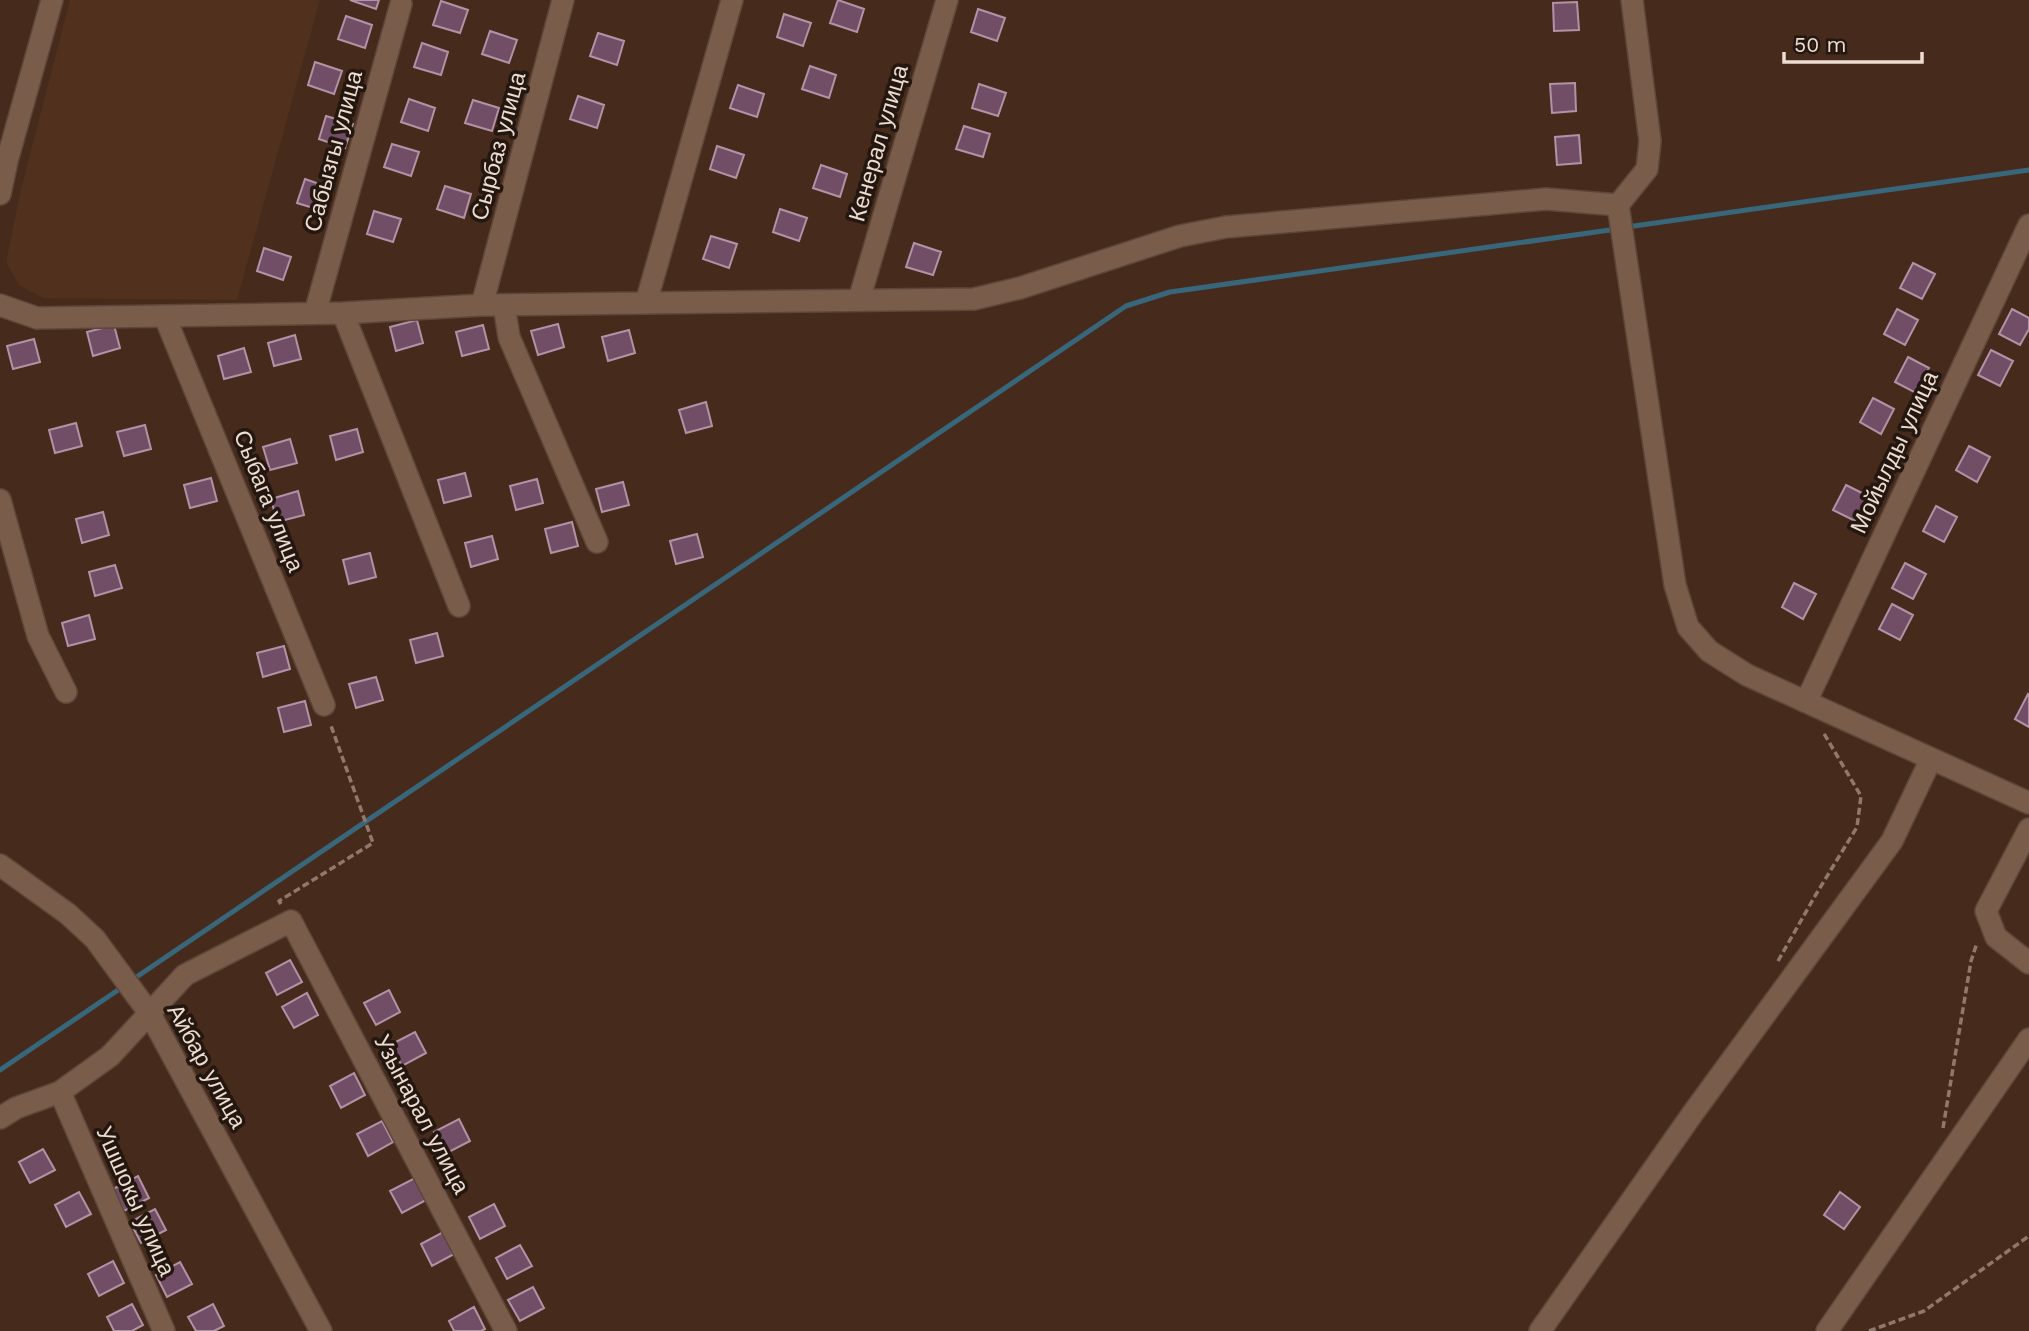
<svg xmlns="http://www.w3.org/2000/svg" width="2029" height="1331" font-family="'Work Sans',sans-serif">
	<style>
		.built { fill: #51301d }
		.lines { fill: none; stroke-linecap: round; stroke-linejoin: round }
		.stream { stroke: #38677b; stroke-width: 5 }
		.building { fill: #724e66; stroke: #b292a6; stroke-width: 2 }
		.minor-casing { stroke: #5d473a; stroke-width: 24 }
		.path { stroke: #90796c; stroke-width: 3.5; stroke-dasharray: 7 3.5; stroke-linecap: butt }
		.minor { stroke: #7a5c4b; stroke-width: 21 }
		.labels { text-anchor: middle; stroke-width: 7; stroke-linejoin: round; paint-order: stroke }
		.street-label { font-size: 23px; fill: #eddcd2; stroke: #231710 }
	</style>
	<rect width="100%" height="100%" fill="#462b1c"/>
	<path class="built" d="M70 0H320L237 300 43 298 19 285 6 262 21 189Z"/>
	<g class="lines">
		<path class="stream" d="M1627 227 2029 170
			M132 980 1126 306 1170 292 1617 229
			M0 1070 124 986"/>
	</g>
	<path class="building" d="M350 0H379L376 9Z
		M838 0 864 9 857 32 830 23Z
		M441 1 468 10 460 33 433 25Z
		M1577 2 1579 30 1554 31 1553 3Z
		M978 9 1005 18 997 41 971 32Z
		M784 14 811 23 803 46 777 37Z
		M346 16 372 25 365 48 338 39Z
		M490 31 517 40 509 63 482 54Z
		M598 33 624 41 617 65 590 56Z
		M422 43 448 52 441 75 414 67Z
		M315 62 342 71 334 94 308 85Z
		M810 66 836 75 829 98 802 89Z
		M1575 83 1576 111 1552 113 1550 84Z
		M979 84 1006 93 998 116 972 108Z
		M738 85 764 94 757 117 730 108Z
		M578 96 604 105 597 128 570 119Z
		M409 99 435 108 428 131 401 122Z
		M473 100 499 108 492 131 465 123Z
		M326 116 353 124 345 148 319 139Z
		M964 126 990 134 983 157 956 149Z
		M1579 135 1581 163 1557 165 1555 137Z
		M392 144 419 152 411 176 384 167Z
		M717 146 744 155 736 178 710 169Z
		M821 165 847 174 840 197 813 188Z
		M305 179 331 188 323 211 297 203Z
		M445 186 471 194 464 218 437 209Z
		M780 209 807 218 799 241 773 232Z
		M374 211 401 219 393 242 367 234Z
		M711 236 737 244 729 268 703 259Z
		M914 243 941 252 933 275 906 267Z
		M264 248 291 257 283 280 257 271Z
		M1913 263 1935 274 1922 299 1900 288Z
		M1897 309 1918 320 1905 345 1884 334Z
		M2012 309 2029 318V329L2020 345 1999 334Z
		M417 320 423 343 396 351 390 327Z
		M558 324 564 347 538 355 531 331Z
		M114 325 120 348 93 356 87 332Z
		M483 325 489 349 462 356 456 332Z
		M629 330 635 353 608 361 602 337Z
		M295 335 301 359 274 366 268 343Z
		M34 339 40 362 13 369 7 346Z
		M244 348 251 372 224 379 218 356Z
		M1991 350 2013 361 2000 386 1978 375Z
		M1908 357 1929 368 1916 393 1895 382Z
		M1873 398 1894 409 1881 434 1860 422Z
		M706 402 712 426 686 433 679 410Z
		M76 423 82 446 55 453 49 430Z
		M145 425 151 449 124 456 117 432Z
		M357 429 363 452 336 460 330 436Z
		M290 439 297 463 270 470 263 447Z
		M1969 446 1990 457 1977 482 1956 470Z
		M465 473 471 496 444 503 438 480Z
		M211 478 217 501 190 508 184 485Z
		M537 479 543 503 516 510 510 486Z
		M623 482 629 505 602 512 596 489Z
		M1846 485 1868 496 1855 521 1833 510Z
		M298 491 304 515 277 522 271 499Z
		M1936 506 1957 517 1944 542 1923 531Z
		M103 512 109 535 82 543 76 519Z
		M572 522 578 546 551 553 545 529Z
		M697 534 703 557 676 564 670 541Z
		M492 536 498 559 471 567 465 543Z
		M370 553 376 577 349 584 343 560Z
		M1905 563 1926 574 1913 599 1892 588Z
		M115 565 122 588 95 596 89 572Z
		M1794 583 1816 594 1803 619 1782 607Z
		M1892 604 1913 615 1900 640 1879 629Z
		M89 615 95 639 68 646 62 623Z
		M437 633 443 656 416 663 410 640Z
		M284 646 290 669 263 677 257 653Z
		M376 677 383 700 356 708 349 684Z
		M2028 694 2029 695V727L2015 719Z
		M305 701 311 725 284 732 278 708Z
		M290 960 302 982 277 995 266 973Z
		M389 990 400 1012 376 1025 364 1003Z
		M307 993 318 1015 294 1028 282 1007Z
		M415 1032 426 1053 402 1066 390 1045Z
		M354 1073 365 1095 341 1108 330 1086Z
		M459 1119 470 1141 445 1154 434 1132Z
		M382 1121 393 1142 368 1156 357 1134Z
		M43 1149 55 1170 30 1183 19 1162Z
		M138 1176 149 1198 124 1211 113 1189Z
		M415 1178 426 1200 402 1213 390 1191Z
		M79 1192 91 1214 66 1227 55 1205Z
		M1840 1192 1860 1207 1844 1229 1824 1215Z
		M494 1204 505 1226 480 1239 469 1217Z
		M155 1209 166 1230 141 1243 130 1222Z
		M445 1231 456 1253 432 1266 421 1244Z
		M520 1245 532 1266 507 1279 496 1258Z
		M113 1261 124 1283 99 1296 88 1274Z
		M180 1262 192 1284 167 1297 156 1275Z
		M533 1287 544 1308 520 1321 508 1300Z
		M132 1304 143 1325 132 1331H114L107 1317Z
		M213 1304 224 1326 214 1331H196L188 1317Z
		M474 1307 485 1329 481 1331H454L449 1321Z"/>
	<g class="lines">
		<defs>
			<path id="minor" d="M1632 0 1650 141 1647 169 1618 205 1675 585 1688 627 1709 651 1747 675 2029 803
				M0 194 7 161 52 0
				M859 300 947 0
				M646 303 732 0
				M0 305 37 318 343 313 482 305 974 299 1020 288 1180 236 1226 227 1546 199 1618 205
				M482 305 563 0
				M504 305 509 337 597 542
				M315 313 401 4
				M343 313 459 606
				M165 317 324 705
				M0 500 38 636 66 692
				M1806 702 2029 225
				M2029 829 1986 911 1996 937 2029 963
				M0 865 68 914 95 939 150 1014 321 1331
				M60 1092 164 1331
				M0 1118 16 1108 60 1092 110 1056 185 975 291 921 506 1331
				M1540 1331 1693 1113 1892 841 1931 759
				M1827 1331 2029 1039"/>
		</defs>
		<use href="#minor" class="minor-casing"/>
		<path class="path" d="M281 904 279 901 373 843 330 723
			M1778 961 1815 896 1857 827 1861 796 1823 732
			M1943 1128 1971 961 1977 943
			M1869 1331 1924 1311 2029 1236"/>
		<use href="#minor" class="minor"/>
	</g>
	<g class="labels">
		<g class="street-label">
			<text transform="translate(878 143) rotate(-74)" y="8">Кенерал улица</text>
			<text transform="translate(498 146) rotate(-75)" y="8">Сырбаз улица</text>
			<text transform="translate(333 151) rotate(-75)" y="8">Сабызгы улица</text>
			<text transform="translate(1894 452) rotate(-65)" y="8">Мойылды улица</text>
			<text transform="translate(269 501) rotate(68)" y="8">Сыбага улица</text>
			<text transform="translate(207 1066) rotate(61)" y="8">Айбар улица</text>
			<text transform="translate(422 1114) rotate(62)" y="8">Узынарал улица</text>
			<text transform="translate(136 1201) rotate(66)" y="8">Ушшокы улица</text>
		</g>
	</g>
	<path d="M1784 52v10h138v-10" fill="none" stroke="#eddcd2" stroke-width="3.5"/>
	<text x="1794" y="52" font-size="21" fill="#eddcd2" stroke="#231710" stroke-width="5" paint-order="stroke">50 m</text>
</svg>
